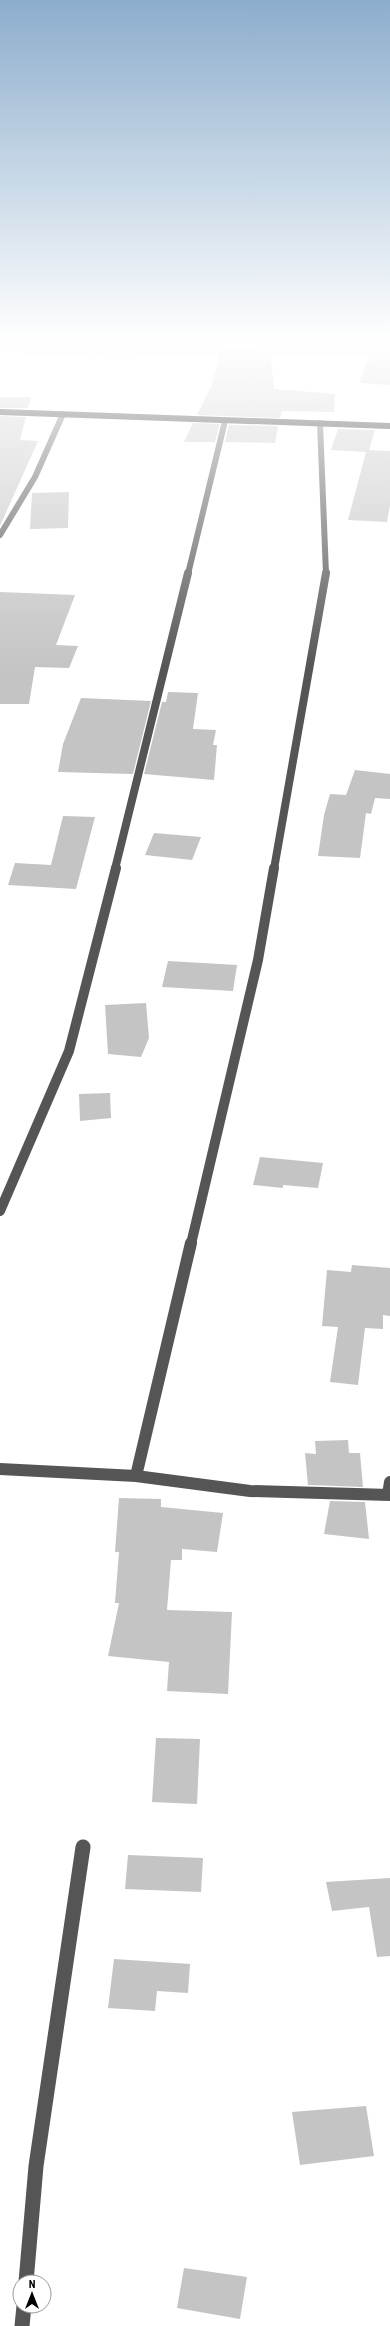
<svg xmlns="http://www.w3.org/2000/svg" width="390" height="2326" font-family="'Roboto Condensed',sans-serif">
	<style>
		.green { fill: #dcdcdc }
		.building { fill: #c4c4c4 }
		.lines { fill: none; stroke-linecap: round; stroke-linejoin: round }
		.major-casing { stroke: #dbdbdb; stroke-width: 6 }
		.minor-far4 { stroke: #555; stroke-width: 6 }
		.minor-far3 { stroke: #555; stroke-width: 8 }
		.minor-far2 { stroke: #555; stroke-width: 10 }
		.minor-far1 { stroke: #555; stroke-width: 12 }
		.minor { stroke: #555; stroke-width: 15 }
		.major { stroke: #000; stroke-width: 6 }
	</style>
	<rect width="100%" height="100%" fill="#fff"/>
	<path class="green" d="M5 342H390V358L0 353Z"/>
	<path class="building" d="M373 342H390V385L359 383 367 361H369Z
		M222 347 270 349 274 389 335 394 334 412 282 411 280 418 197 415 213 383H212Z
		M0 397H31L28 408H0Z
		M0 416 26 417 20 440 38 441 0 526Z
		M193 423 220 424 215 442H184Z
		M229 425 278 426 275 443 225 442Z
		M338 429 375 430 369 450 390 451V505L387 522 348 520 366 452 331 450Z
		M69 492 68 528 30 529 32 493Z
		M0 592 75 595 56 645 78 646 69 668 35 667 29 704H0Z
		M168 692 198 693 193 729 216 730 213 745H217L214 780 144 774 162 702H166Z
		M81 698 151 701 133 774 58 772 63 744Z
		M355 770 390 774V799L375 798 371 814 366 813 360 858 318 856 324 815 330 794 346 795Z
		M63 816 95 817 76 889 8 885 15 863 51 865Z
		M154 833 201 837 192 860 145 855Z
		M168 961 237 965 233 991 162 987Z
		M146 1003 149 1038 141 1057 108 1054 105 1005Z
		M110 1093 111 1118 80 1121 79 1094Z
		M260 1157 323 1163 318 1188 283 1185V1188L253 1185Z
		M352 1265 390 1268V1316L383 1315V1329L365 1328 358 1385 330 1382 338 1327 322 1326 327 1270 351 1272Z
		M348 1440 349 1453H360L363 1487 308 1485 305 1453 316 1454 315 1441Z
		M119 1498 161 1499V1507L223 1513 217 1552 182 1549V1560H171L167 1610 232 1612 228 1694 167 1691 169 1662 108 1656 119 1603H115L119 1552H115Z
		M330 1501 365 1502 369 1539 324 1534Z
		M156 1738 200 1739 197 1804 152 1802Z
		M128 1855 203 1858 201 1892 125 1889Z
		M390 1878V1956L377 1957 369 1907 332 1911 326 1882Z
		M114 1959 190 1964 188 1993 157 1991 155 2011 108 2008Z
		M366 2106 374 2156 300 2165 292 2112Z
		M184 2268 247 2277 240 2319 177 2308Z"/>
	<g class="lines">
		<defs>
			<path id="major" d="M0 412 390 426"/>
		</defs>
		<use href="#major" class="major-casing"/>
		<path class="minor-far4" d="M320 423 326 574
			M0 535 35 477 63 414
			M188 574 225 421"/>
		<path class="minor-far3" d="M115 869 188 573
			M274 869 326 573"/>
		<path class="minor-far2" d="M0 1211 69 1051 116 868
			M191 1244 258 960 274 868"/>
		<path class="minor-far1" d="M0 1469 136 1476 250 1491 390 1495
			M136 1476 191 1243
			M388 1495 390 1482"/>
		<path class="minor" d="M26 2282 36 2166 83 1847
			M22 2326 24 2306"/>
		<use href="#major" class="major"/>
	</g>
	<linearGradient id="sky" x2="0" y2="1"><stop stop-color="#8cadcc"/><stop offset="0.51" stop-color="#fff"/><stop offset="1" stop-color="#fff" stop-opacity="0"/></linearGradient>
	<rect width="390" height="668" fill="url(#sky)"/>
	<g transform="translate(32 2294)"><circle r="19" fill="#ffffff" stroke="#999999"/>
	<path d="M0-3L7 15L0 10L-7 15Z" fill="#000000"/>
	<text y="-6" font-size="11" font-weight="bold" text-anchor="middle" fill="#000000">N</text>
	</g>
</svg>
